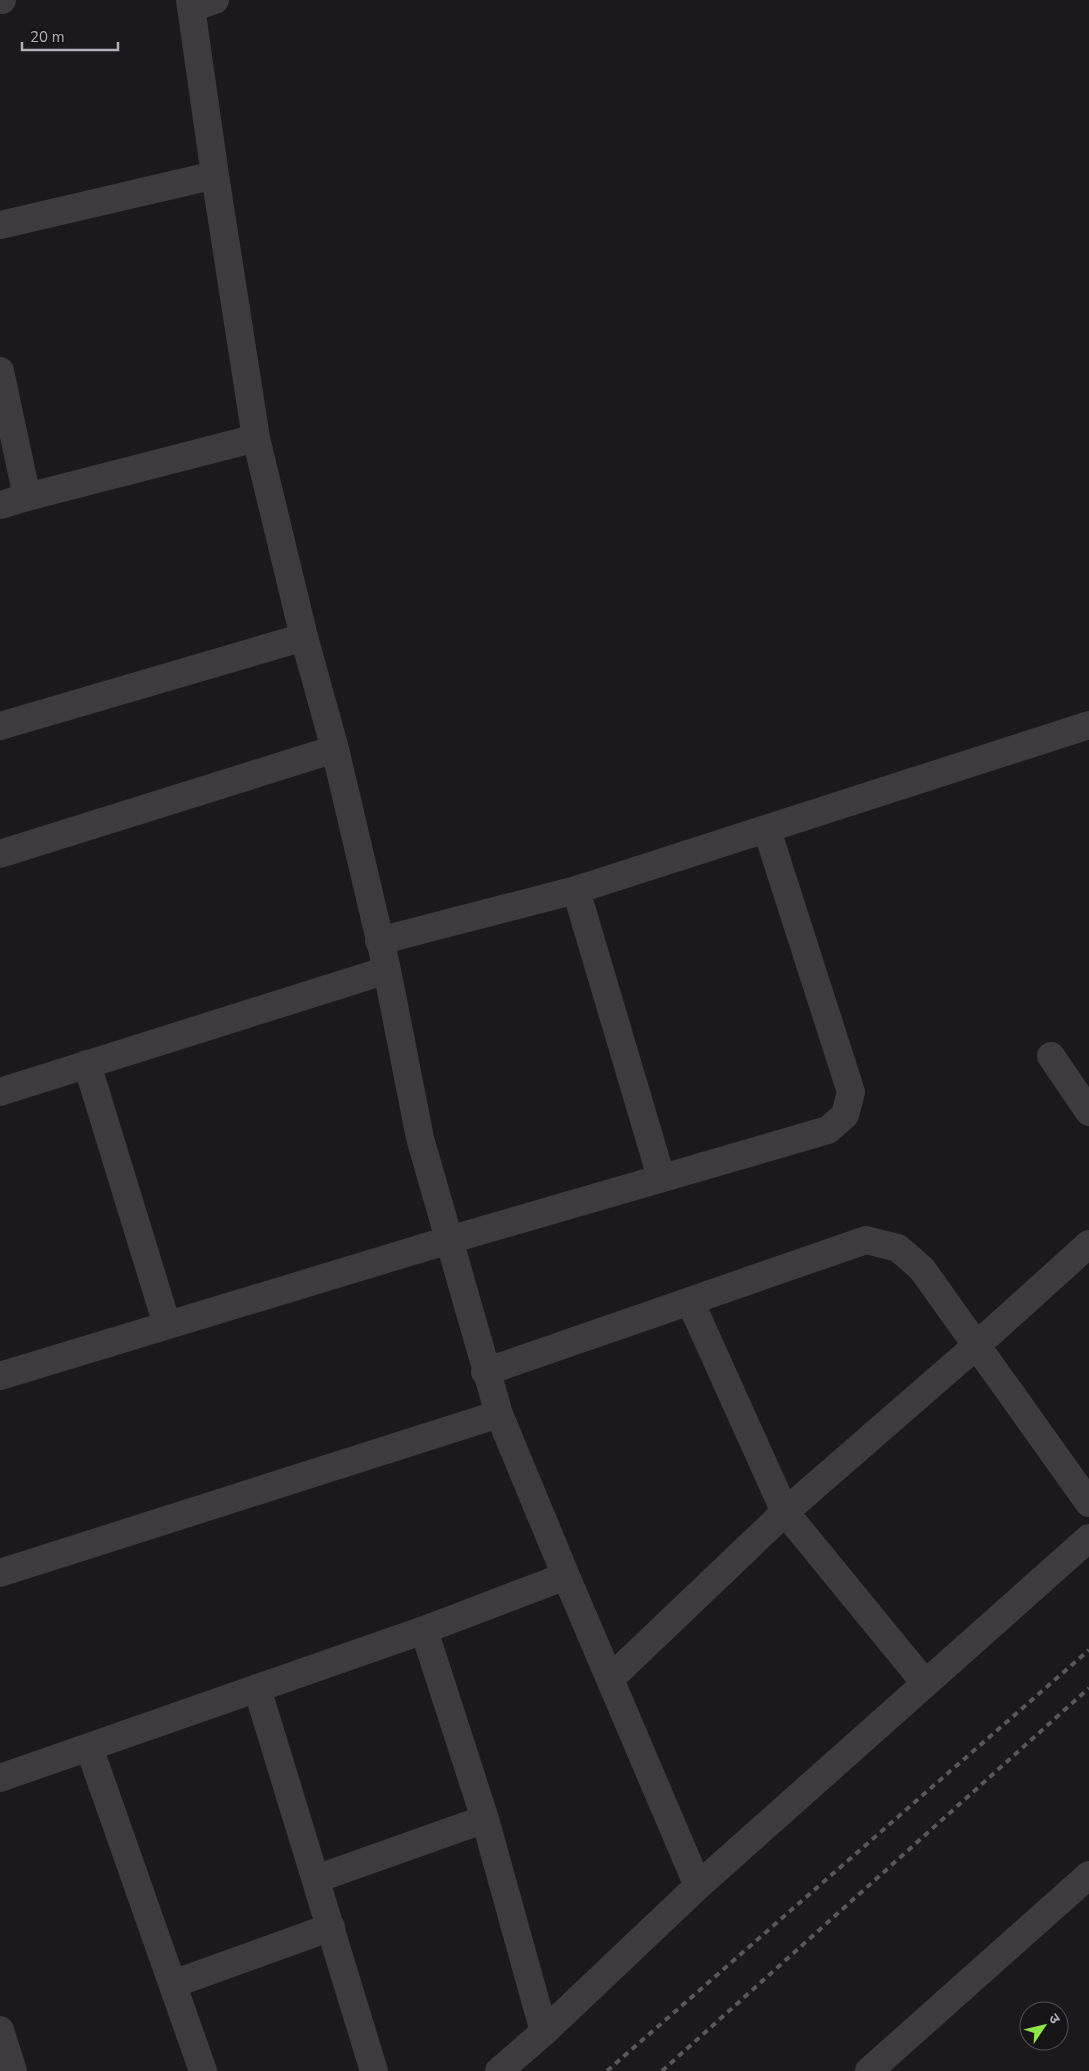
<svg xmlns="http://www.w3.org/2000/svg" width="1089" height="2071" font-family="'Nunito Sans','Noto Sans Devanagari',sans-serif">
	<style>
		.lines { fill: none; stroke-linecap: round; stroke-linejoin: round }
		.minor { stroke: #3e3a40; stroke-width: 28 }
		.rail { stroke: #5a565d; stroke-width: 4; stroke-dasharray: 6 5; stroke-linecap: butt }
	</style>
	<rect width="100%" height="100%" fill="#1b191b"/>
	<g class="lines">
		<path class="minor" d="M0 0H2
			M190 0 215 175 256 438 304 637 335 749 387 970 420 1138 499 1414 566 1576 698 1886
			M191 8 215 0
			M0 225 215 175
			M0 371 27 497
			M0 505 27 497 256 438
			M0 726 304 637
			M0 854 335 749
			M576 890 661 1177
			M379 941 576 890 1089 725
			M1051 1056 1089 1112
			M87 1064 167 1325
			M0 1092 387 970
			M690 1301 785 1512 925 1683
			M485 1372 866 1240 898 1248 922 1269 1089 1503
			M0 1376 449 1240 828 1130 845 1115 851 1092 767 830
			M0 1573 499 1414
			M424 1630 485 1819 544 2032
			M611 1678 785 1512 977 1345 1089 1244
			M257 1688 374 2071
			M89 1747 203 2071
			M0 1778 424 1630 566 1576
			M316 1879 485 1819
			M173 1984 331 1927
			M0 2030 13 2071
			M499 2071 544 2032 698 1886 1089 1538
			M869 2071 1089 1875"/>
		<path class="rail" d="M607 2071 1089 1650
			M662 2071 1089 1688"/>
	</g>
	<g transform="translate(1044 2026) rotate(55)"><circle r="24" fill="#161416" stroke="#555158"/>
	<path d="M0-4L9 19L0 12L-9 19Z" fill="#8fe547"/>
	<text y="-8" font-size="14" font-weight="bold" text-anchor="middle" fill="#b4adba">उ</text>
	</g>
	<path d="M22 42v8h96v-8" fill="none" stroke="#b4adba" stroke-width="2.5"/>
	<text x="30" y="42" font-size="15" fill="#b4adba" stroke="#161416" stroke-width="4" paint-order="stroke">20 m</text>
</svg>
